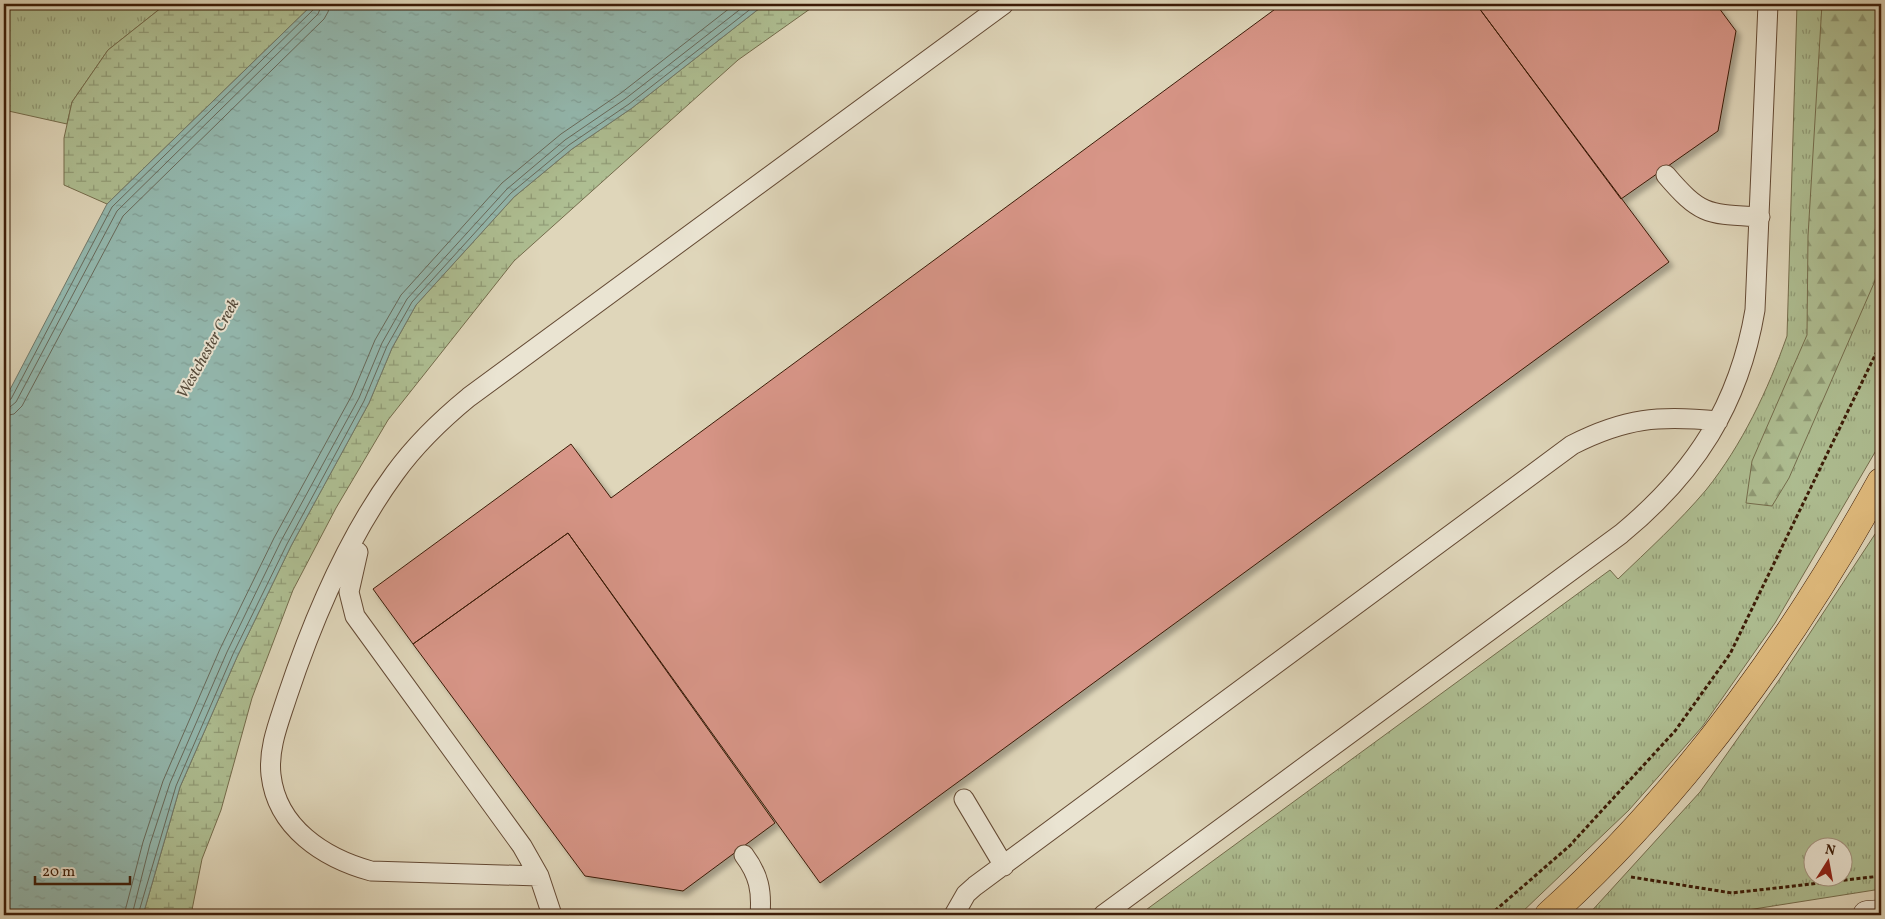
<svg xmlns="http://www.w3.org/2000/svg" width="1885" height="919" font-family="Vollkorn,serif">
	<style>
		.grass { fill: url(#grass-tufts); stroke: #746c4c; fill-rule: evenodd }
		.forest { fill: url(#forest-firs); stroke: #746c4c }
		.wetland { fill: url(#wetland-marsh); stroke: #746c4c }
		.water { fill: url(#water-ripples); stroke: #707a6c }
		.lines { fill: none; stroke-linecap: round; stroke-linejoin: round }
		.shore { stroke: #676a5c; stroke-width: 1 }
		.building { fill: #d79587; stroke: #3b1b07; filter: url(#shadow) }
		.lane-casing { stroke: #644a34; stroke-width: 21 }
		.secondary-casing { stroke: #3b1b07; stroke-width: 29 }
		.highway-casing { stroke: #3b1b07; stroke-width: 29 }
		.path { stroke: #3b1b07; stroke-width: 3; stroke-dasharray: 4 2.5; stroke-linecap: butt }
		.lane { stroke: #eae4d2; stroke-width: 19 }
		.secondary { stroke: #eae4d2; stroke-width: 28 }
		.highway { stroke: #e0bb7d; stroke-width: 28 }
		.labels { text-anchor: middle; stroke-width: 4; stroke-linejoin: round; paint-order: stroke }
		.water-label { font-size: 16px; font-style: italic; fill: #554a3a; stroke: #eae4d2 }
	</style>
	<defs>
		<pattern id="grass-tufts" width="24" height="20" patternUnits="userSpaceOnUse" patternTransform="scale(1.25)"><rect width="24" height="20" fill="#aebe92"/><path d="M3 7l-1-3M5 7V3M7 7l1-3M15 17l-1-3M17 17v-4M19 17l1-3" fill="none" stroke="#8f9a75"/></pattern>
		<pattern id="forest-firs" width="22" height="20" patternUnits="userSpaceOnUse" patternTransform="scale(1.25)"><rect width="22" height="20" fill="#aebe92"/><path d="M5 1l3.5 6h-7zM16 11l3.5 6h-7z" fill="#8f9a75"/></pattern>
		<pattern id="wetland-marsh" width="20" height="14" patternUnits="userSpaceOnUse" patternTransform="scale(1.25)"><rect width="20" height="14" fill="#aebe92"/><path d="M1 5h8M5 5V1M11 12h8M15 12V8" fill="none" stroke="#8f9a75"/></pattern>
		<pattern id="water-ripples" width="26" height="14" patternUnits="userSpaceOnUse" patternTransform="scale(1.25)"><rect width="26" height="14" fill="#93b9b0"/><path d="M2 4q2-2 4 0t4 0M15 11q2-2 4 0t4 0" fill="none" stroke="#809e96"/></pattern>
		<filter id="shadow"><feDropShadow dx="4.5" dy="4.5" stdDeviation="2.5" flood-color="#0004"/></filter>
	</defs>
	<rect width="100%" height="100%" fill="#dfd6ba"/>
	<filter id="stains"><feTurbulence type="fractalNoise" baseFrequency=".004" numOctaves="4"/><feColorMatrix values="0 0 0 0 .2 0 0 0 0 .09 0 0 0 0 .02 0 0 0 .5 -.17"/></filter>
	<radialGradient id="worn" r=".72"><stop offset=".6" stop-color="#630" stop-opacity="0"/><stop offset="1" stop-color="#630" stop-opacity=".3"/></radialGradient>
	<path class="grass" d="M4 4H166L108 50 72 102 67 124 4 110Z
		M1797 4H1881V442L1775 623 1702 727 1629 810 1519 915H1139L1610 570 1618 579C1648 550 1679 522 1706 490 1742 445 1768 390 1787 336Z
		M1881 525V889L1716 915H1588L1700 792 1779 680ZM1812 846H1842V876H1812Z"/>
	<path class="forest" d="M1822 4H1881V267L1789 478 1772 506 1746 503 1752 461 1807 335 1808 236Z"/>
	<path class="wetland" d="M166 4H313L107 204 64 185V138L72 102 108 50Z
		M765 4H817L738 60 514 261 388 420 336 508 293 590 252 698 221 810 202 859 191 915H143L180 787 237 657 291 546 369 403 392 348 416 305 514 197 572 149 632 108Z"/>
	<path class="water" d="M313 4H765L632 108 572 149 514 197 416 305 392 348 369 403 291 546 237 657 180 787 143 915H4V401L107 204Z"/>
	<g class="lines">
		<path class="shore" d="M4 402 11 399 112 207 314 9 316 4
			M4 408 10 407 16 402 117 211 318 14 322 4
			M4 416 14 414 22 406 123 216 324 19 328 12 330 4
			M124 915 143 842 163 781 220 649 274 538 352 395 375 340 401 295 502 183 561 134 621 93 735 4
			M132 915 150 844 170 783 227 652 281 541 359 398 382 343 407 299 507 189 565 140 625 99 747 4
			M138 915 176 786 233 654 287 544 364 401 387 346 412 302 511 193 569 145 629 104 757 4"/>
	</g>
	<path class="building" d="M1282 4H1476L1669 262 820 883 568 533 413 644 373 589 571 444 611 498Z
		M1476 4H1716L1736 31 1718 131 1621 199Z
		M568 533 775 823 683 891 585 876 413 644Z"/>
	<g class="lines">
		<defs>
			<path id="lane" d="M1666 175C1701 216 1708 214 1760 217
				M358 552 349 592 355 616 522 846 539 876 552 915
				M964 799 1004 866
				M744 855C759 875 762 891 760 915
				M539 876 371 871C324 858 277 828 271 775 268 748 279 722 287 697 312 622 348 537 395 473 416 444 441 420 469 397L1004 4
				M954 915 966 894 975 886 1572 445C1625 418 1659 415 1718 421
				M1103 915 1621 534C1695 473 1739 405 1755 310L1768 4"/>
			<path id="secondary" d="M1867 915 1881 914"/>
			<path id="highway" d="M1549 915C1684 793 1793 641 1881 482"/>
		</defs>
		<use href="#lane" class="lane-casing"/>
		<use href="#secondary" class="secondary-casing"/>
		<use href="#highway" class="highway-casing"/>
		<path class="path" d="M1573 842 1675 731 1730 654 1881 343
			M1631 877 1732 893 1881 876
			M1490 915 1574 842"/>
		<use href="#lane" class="lane"/>
		<use href="#secondary" class="secondary"/>
		<use href="#highway" class="highway"/>
	</g>
	<g class="labels">
		<g class="water-label">
			<text transform="translate(207 348) rotate(-61)" y="6">Westchester Creek</text>
		</g>
	</g>
	<rect width="1885" height="919" fill="none" stroke="#dfd6ba" stroke-width="20"/>
	<rect x="5" y="5" width="1875" height="909" fill="none" stroke="#3b1b07" stroke-width="2.5"/>
	<rect x="10" y="10" width="1865" height="899" fill="none" stroke="#3b1b07"/>
	<g transform="translate(1828 862) rotate(11)"><circle r="24" fill="#eae4d2" stroke="#a49481"/>
	<path d="M0-4L9 19L0 12L-9 19Z" fill="#8f2418"/>
	<text y="-8" font-size="14" font-weight="bold" text-anchor="middle" fill="#3b1b07">N</text>
	</g>
	<path d="M35 876v8h95v-8" fill="none" stroke="#3b1b07" stroke-width="2.5"/>
	<text x="42" y="876" font-size="15" fill="#3b1b07" stroke="#eae4d2" stroke-width="4" paint-order="stroke">20 m</text>
	<rect width="100%" height="100%" filter="url(#stains)"/>
	<rect width="100%" height="100%" fill="url(#worn)"/>
</svg>
